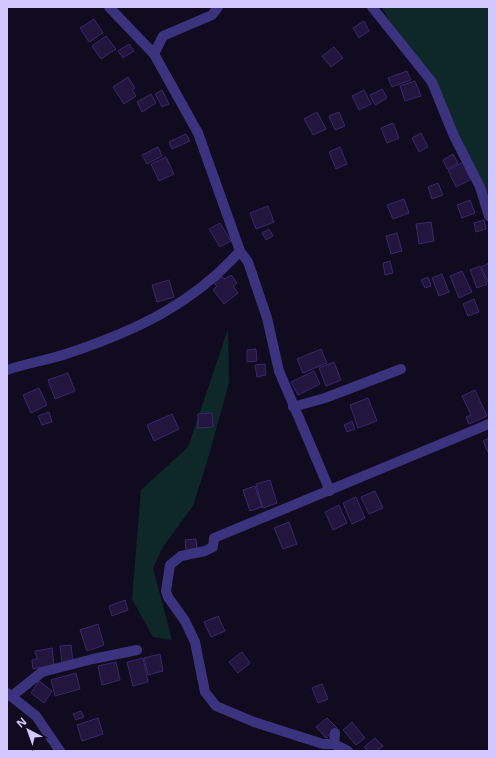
<svg xmlns="http://www.w3.org/2000/svg" width="496" height="758" font-family="'Noto Sans',sans-serif">
	<style>
		.green { fill: #0e2728 }
		.building { fill: #22163f; stroke: #3a276d }
		.lines { fill: none; stroke-linecap: round; stroke-linejoin: round }
		.minor { stroke: #3c337f; stroke-width: 10 }
	</style>
	<rect width="100%" height="100%" fill="#100b1e"/>
	<path class="green" d="M381 7H489V198L412 57Z
		M228 329 229 383 207 462 193 506 163 547 153 568 172 640 153 637 132 599 141 490 188 447Z"/>
	<path class="building" d="M94 19 103 33 89 42 80 28Z
		M364 21 369 31 359 38 353 28Z
		M106 36 116 49 101 59 92 46Z
		M129 44 134 51 123 58 118 51Z
		M334 47 343 58 331 67 322 56Z
		M407 71 411 80 392 87 388 78Z
		M128 77 135 88 132 90 136 96 124 104 113 87Z
		M415 81 421 96 405 101 400 86Z
		M382 89 387 98 375 105 370 95Z
		M162 90 169 104 162 107 155 94Z
		M364 90 371 104 359 110 352 96Z
		M151 94 156 103 142 112 137 102Z
		M317 112 326 129 313 135 304 119Z
		M339 112 345 126 335 130 329 116Z
		M393 123 399 138 387 143 381 128Z
		M421 133 428 147 419 152 412 138Z
		M186 134 190 141 172 149 169 142Z
		M158 147 162 156 147 164 142 155Z
		M340 147 347 164 336 169 329 152Z
		M453 154 458 163 447 169 443 160Z
		M166 157 174 174 159 181 151 164Z
		M463 162 472 179 456 187 448 170Z
		M438 183 443 195 432 199 428 187Z
		M404 199 409 213 393 219 387 205Z
		M470 200 475 213 462 218 457 205Z
		M268 206 274 222 256 229 250 213Z
		M484 220 486 229 476 232 474 223Z
		M431 222 434 241 419 244 416 224Z
		M220 223 231 241 220 247 209 229Z
		M269 229 273 236 266 240 262 233Z
		M397 233 402 251 391 254 386 236Z
		M390 261 393 273 385 275 383 263Z
		M489 263V281L488 282 481 267Z
		M480 266 487 284 477 288 470 270Z
		M462 271 472 292 459 298 450 276Z
		M442 274 449 292 439 296 432 278Z
		M231 275 237 283 233 286 238 293 224 304 213 290 217 286 214 283 222 277 225 279Z
		M428 277 431 286 425 288 421 280Z
		M169 280 174 297 157 302 152 285Z
		M474 299 479 312 468 316 463 304Z
		M256 349 257 361 247 362V350Z
		M321 349 327 363 303 373 297 359Z
		M334 362 341 380 326 386 319 368Z
		M265 364 266 375 257 377 255 365Z
		M314 371 320 384 298 395 291 382Z
		M68 373 75 391 55 399 48 380Z
		M39 388 47 405 31 413 23 395Z
		M475 390 487 416 469 424 466 417 471 415 462 396Z
		M368 398 377 421 358 428 350 405Z
		M49 412 52 422 42 425 38 416Z
		M212 413 213 427 198 428V414Z
		M172 414 179 429 154 441 147 425Z
		M352 421 355 429 347 432 344 425Z
		M489 438V454L483 441Z
		M270 480 277 503 263 508 256 484Z
		M255 486 262 507 250 511 243 490Z
		M375 491 383 508 369 514 361 497Z
		M356 497 365 518 352 524 343 503Z
		M339 505 347 523 333 530 325 512Z
		M289 522 297 544 283 549 274 528Z
		M196 539 197 550 186 551 185 540Z
		M125 600 128 610 112 616 109 606Z
		M218 616 225 631 211 637 204 622Z
		M98 624 104 645 87 651 80 630Z
		M71 645 73 661 62 663 60 646Z
		M52 648 54 665 33 669 32 660 37 659 35 651Z
		M242 652 250 663 238 673 229 662Z
		M160 654 163 671 148 675 144 658Z
		M143 658 148 682 133 686 127 662Z
		M116 662 120 680 102 685 98 666Z
		M76 673 80 689 55 696 51 680Z
		M39 681 52 691 44 703 31 693Z
		M322 684 328 699 318 703 312 688Z
		M81 711 84 717 76 720 73 714Z
		M98 718 103 734 82 741 77 725Z
		M327 718 337 728 326 738 316 727Z
		M352 722 365 738 356 745 343 730Z
		M375 738 383 746 377 751H368L364 747Z"/>
	<g class="lines">
		<path class="minor" d="M109 7 154 54 198 133 240 251 248 262 267 318 279 371 330 491
			M372 7 432 82 454 136 480 187 489 216
			M154 54 163 36 212 15 218 7
			M7 370C27 363 49 360 69 353 135 331 193 304 240 251
			M293 407 325 398 401 369
			M7 693 36 716 60 751
			M12 696 42 672 93 659 137 650
			M334 744 335 733
			M348 751 334 744H323L254 722 216 706 205 692 195 642 185 621 168 597 166 591 170 565 181 556 205 551 213 547 214 538 489 424"/>
	</g>
	<rect width="496" height="758" fill="none" stroke="#d2c7ff" stroke-width="16"/>
	<g transform="translate(28 730) rotate(319)" stroke="#100b1e" stroke-width="3" paint-order="stroke">
	<path d="M0-3L7 15L0 10L-7 15Z" fill="#d2c7ff"/>
	<text y="-6" font-size="11" font-weight="bold" text-anchor="middle" fill="#d2c7ff">N</text>
	</g>
</svg>
